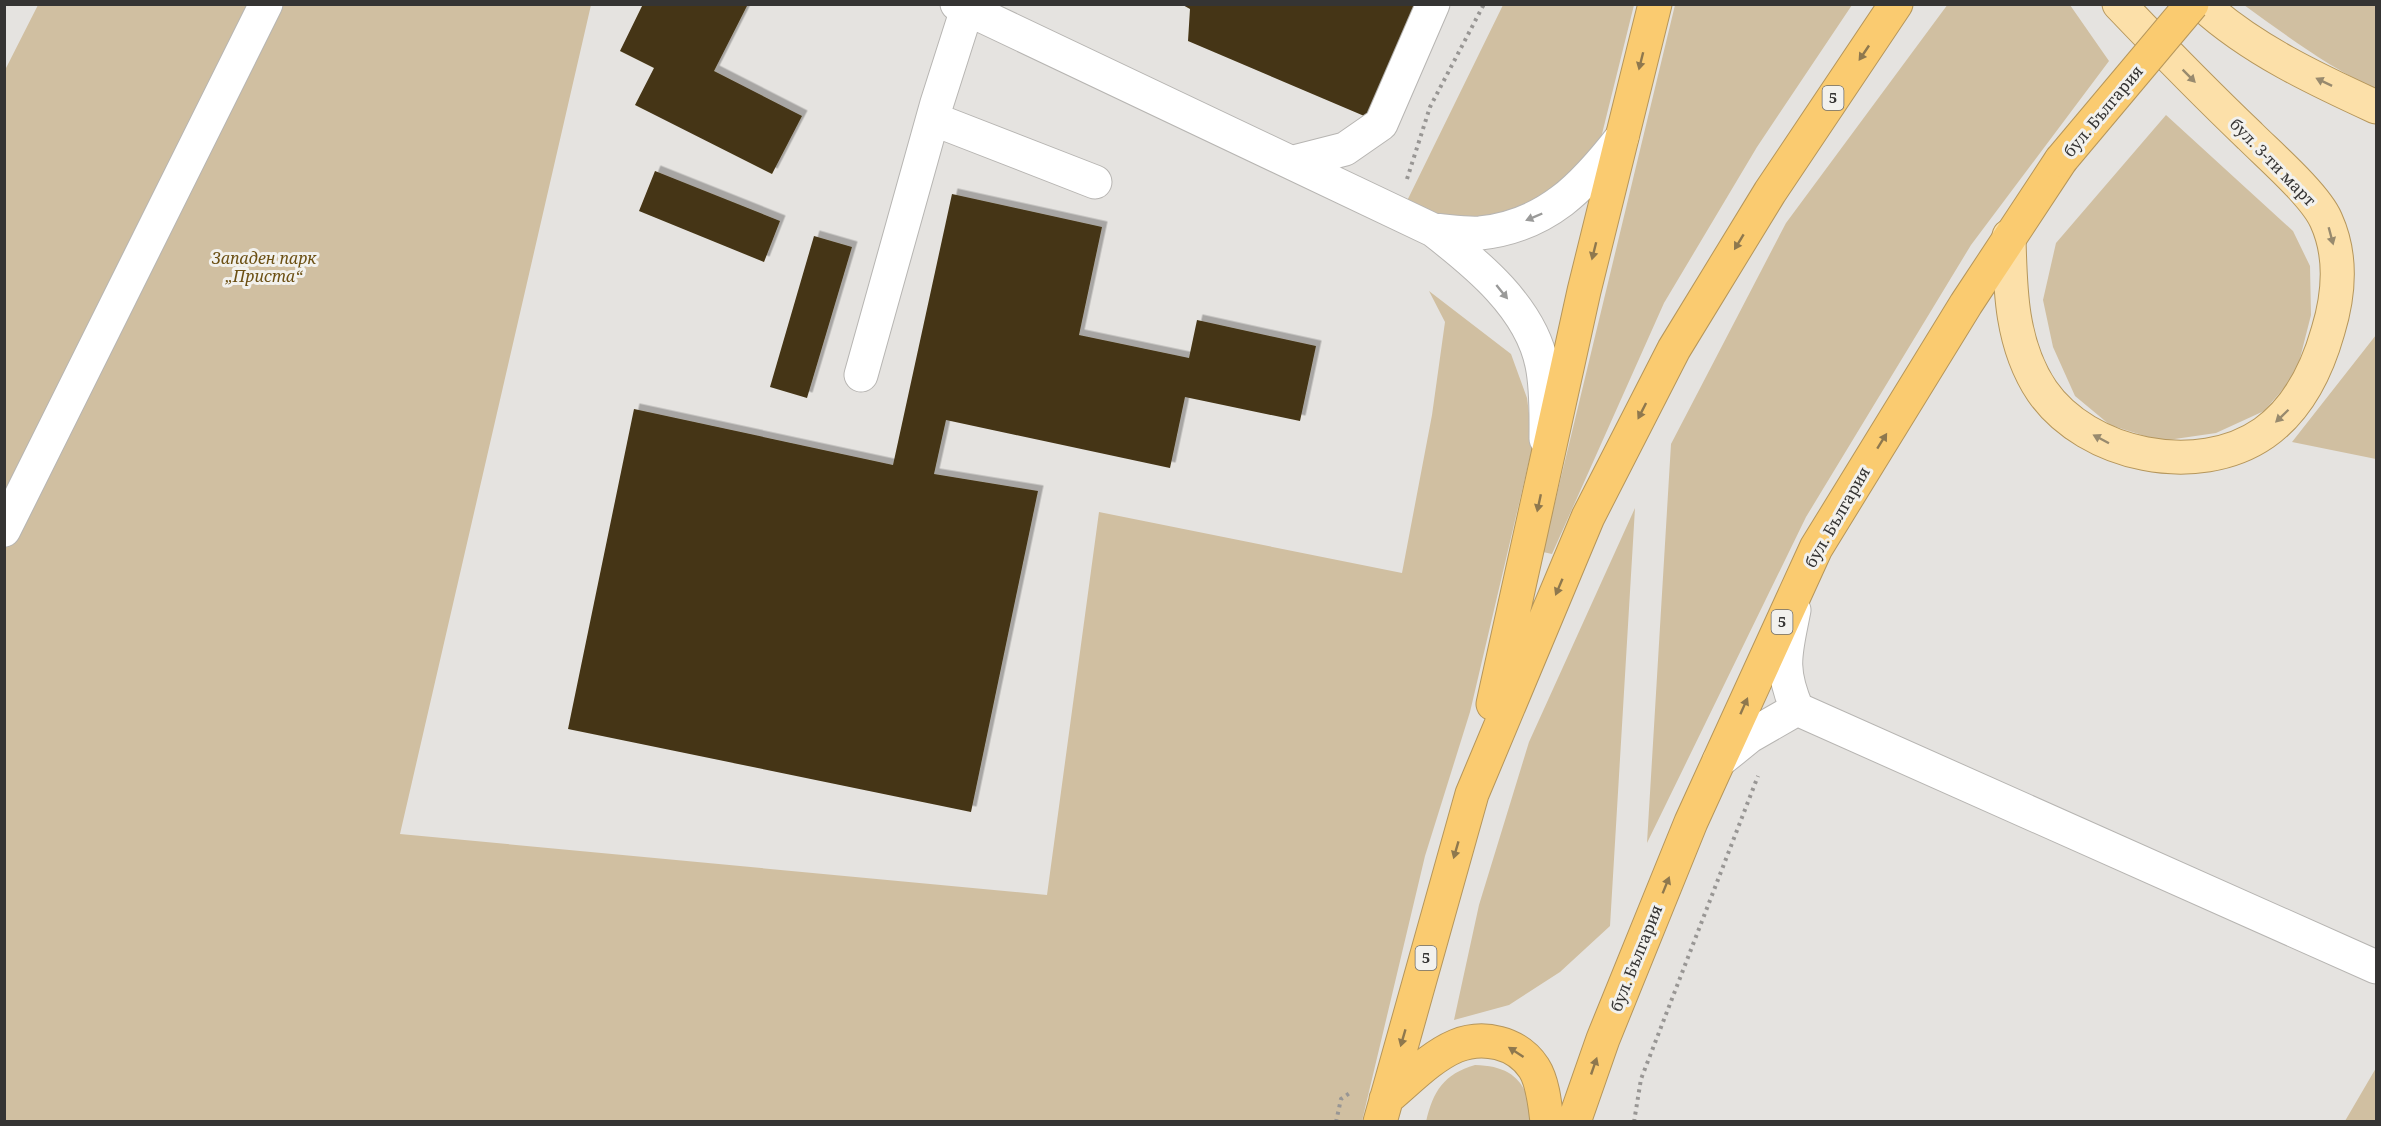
<svg xmlns="http://www.w3.org/2000/svg" width="2381" height="1126" font-family="'Noto Serif',serif">
	<style>
		.green { fill: #d0bfa1 }
		.building { fill: #453515; filter: url(#shadow) }
		.lines { fill: none; stroke-linecap: round; stroke-linejoin: round }
		.minor-casing { stroke: #b7b5b2; stroke-width: 35 }
		.major-casing { stroke: #b5965b; stroke-width: 35 }
		.highway-casing { stroke: #b5965b; stroke-width: 35 }
		.path { stroke: #989694; stroke-width: 4; stroke-dasharray: 3 4.5; stroke-linecap: butt }
		.minor { stroke: #fff; stroke-width: 33 }
		.major { stroke: #fce0a9; stroke-width: 33 }
		.highway { stroke: #facb70; stroke-width: 33 }
		.highway-bridge-casing { stroke: #b5965b; stroke-width: 35; stroke-linecap: butt }
		.highway-bridge { stroke: #facb70; stroke-width: 33 }
		.oneway { fill: #8e784e }
		.oneway2 { fill: #988a6e }
		.oneway3 { fill: #9a9a99 }
		.labels { text-anchor: middle; stroke-width: 6; stroke-linejoin: round; paint-order: stroke }
		.shield { fill: #f2f1ed; stroke: #6e6d6b; stroke-width: 1.5 }
		.shield-label { font-size: 15px; font-weight: bold; fill: #353433 }
		.street-label { font-size: 16px; fill: #353433; stroke: #f2f1ed }
		.park-label { font-size: 16px; font-style: italic; fill: #6c5014; stroke: #f2f1ed }
	</style>
	<defs>
		<filter id="shadow"><feDropShadow dx="5.5" dy="-5.5" stdDeviation="0" flood-color="#0004"/></filter>
	</defs>
	<rect width="100%" height="100%" fill="#e5e3e0"/>
	<path class="green" d="M1948 4 2070 5 2109 61 1971 245 1806 517 1647 843 1671 444 1786 223Z
		M38 5H591L400 834 1047 895 1099 512 1402 573 1432 415 1445 322 1429 291 1511 354 1527 398 1533 444 1470 712 1425 856 1362 1121H5L4 72Z
		M1503 5H1634L1599 146 1579 173 1526 208 1461 221 1405 205Z
		M1675 5H1852L1757 147 1664 303 1552 554 1543 552Z
		M2244 5H2376V89C2328 67 2287 36 2244 5Z
		M2166 115 2293 231 2310 266 2311 315 2296 374 2264 411 2216 433 2161 441 2110 425 2075 396 2053 347 2043 300 2056 243Z
		M2376 335V459L2292 442Z
		M1635 508 1610 926 1560 972 1509 1005 1454 1020 1479 905 1529 742Z
		M1475 1065C1515 1066 1528 1084 1533 1121L1426 1122C1433 1091 1444 1074 1475 1065Z
		M2376 1068V1121H2345Z"/>
	<path class="building" d="M643 4H748L714 71 802 116 772 174 635 105 654 68 620 51Z
		M1181 4H1426L1376 121 1188 41 1190 9Z
		M655 171 780 221 764 262 639 211Z
		M952 194 1102 227 1079 335 1189 358 1197 320 1316 346 1300 421 1185 397 1170 468 946 420 934 474 1038 491 971 812 568 729 634 409 893 465Z
		M814 236 852 247 807 398 770 387Z"/>
	<g class="lines">
		<defs>
			<path id="minor" d="M957 4 1433 230
				M933 119 1095 182
				M1294 162 1345 149 1381 124 1433 4
				M861 375 937 103 967 9
				M1546 439C1546 415 1547 389 1542 365 1531 308 1477 264 1433 230 1448 231 1465 234 1480 233 1547 226 1584 186 1622 137
				M4 530 266 4
				M1794 610C1786 652 1779 667 1797 709L2376 967
				M1719 761 1750 736 1797 709"/>
			<path id="major" d="M2202 4C2251 49 2317 80 2376 107
				M2009 236C2010 289 2011 345 2042 391 2087 456 2198 479 2264 433 2298 409 2317 370 2328 331 2339 295 2342 255 2326 220 2315 195 2270 156 2250 136 2205 93 2162 49 2119 4"/>
			<path id="highway" d="M1493 704 1584 291 1655 4
				M1386 1099C1408 1081 1430 1057 1456 1046 1483 1035 1517 1042 1534 1068 1543 1082 1545 1105 1547 1122
				M1380 1122 1472 794 1588 517 1674 349 1770 192 1896 4
				M1574 1122 1603 1039 1691 822 1816 548 1966 304 2061 160"/>
		</defs>
		<use href="#minor" class="minor-casing"/>
		<use href="#major" class="major-casing"/>
		<use href="#highway" class="highway-casing"/>
		<path class="path" d="M1407 179 1430 107 1484 4
			M1336 1122 1341 1099 1351 1092
			M1634 1122 1641 1079 1758 776"/>
		<use href="#minor" class="minor"/>
		<use href="#major" class="major"/>
		<use href="#highway" class="highway"/>
		<defs>
			<path id="highway-bridge" d="M2061 160 2192 4"/>
		</defs>
		<use href="#highway-bridge" class="highway-bridge-casing"/>
		<use href="#highway-bridge" class="highway-bridge"/>
	</g>
	<defs><path id="oneway-solid" d="M-6-.8H1V-3.2L6.5 0L1 3.2V.8H-6Z" transform="scale(1.5)"/></defs>
	<g class="oneway">
		<use href="#oneway-solid" transform="translate(1864 53) rotate(124)"/>
		<use href="#oneway-solid" transform="translate(1641 61) rotate(104)"/>
		<use href="#oneway-solid" transform="translate(1739 242) rotate(121)"/>
		<use href="#oneway-solid" transform="translate(1594 251) rotate(104)"/>
		<use href="#oneway-solid" transform="translate(1642 411) rotate(117)"/>
		<use href="#oneway-solid" transform="translate(1882 441) rotate(-58)"/>
		<use href="#oneway-solid" transform="translate(1539 503) rotate(102)"/>
		<use href="#oneway-solid" transform="translate(1559 587) rotate(113)"/>
		<use href="#oneway-solid" transform="translate(1744 706) rotate(-66)"/>
		<use href="#oneway-solid" transform="translate(1456 850) rotate(106)"/>
		<use href="#oneway-solid" transform="translate(1666 885) rotate(-68)"/>
		<use href="#oneway-solid" transform="translate(1403 1038) rotate(106)"/>
		<use href="#oneway-solid" transform="translate(1516 1052) rotate(-147)"/>
		<use href="#oneway-solid" transform="translate(1594 1066) rotate(-71)"/>
	</g>
	<g class="oneway2">
		<use href="#oneway-solid" transform="translate(2189 76) rotate(45)"/>
		<use href="#oneway-solid" transform="translate(2324 82) rotate(-154)"/>
		<use href="#oneway-solid" transform="translate(2331 236) rotate(75)"/>
		<use href="#oneway-solid" transform="translate(2282 416) rotate(136)"/>
		<use href="#oneway-solid" transform="translate(2101 439) rotate(-152)"/>
	</g>
	<g class="oneway3">
		<use href="#oneway-solid" transform="translate(1534 217) rotate(157)"/>
		<use href="#oneway-solid" transform="translate(1502 292) rotate(51)"/>
	</g>
	<g class="labels">
		<g class="shield">
			<rect x="1822.5" y="86" width="21" height="24" rx="4.5"/>
			<rect x="1771.5" y="610" width="21" height="24" rx="4.5"/>
			<rect x="1415.5" y="946" width="21" height="24" rx="4.5"/>
		</g>
		<g class="shield-label">
			<text x="1833" y="103">5</text>
			<text x="1782" y="627">5</text>
			<text x="1426" y="963">5</text>
		</g>
		<g class="street-label">
			<text transform="translate(2103 111) rotate(-50)" y="6">бул. България</text>
			<text transform="translate(2273 162) rotate(46)" y="6">бул. 3-ти март</text>
			<text transform="translate(1837 517) rotate(-60)" y="6">бул. България</text>
			<text transform="translate(1636 958) rotate(-68)" y="6">бул. България</text>
		</g>
		<g class="park-label">
			<text x="264" y="264">Западен парк<tspan x="264" dy="18">„Приста“</tspan></text>
		</g>
	</g>
	<rect width="2381" height="1126" fill="none" stroke="#353433" stroke-width="12"/>
</svg>
